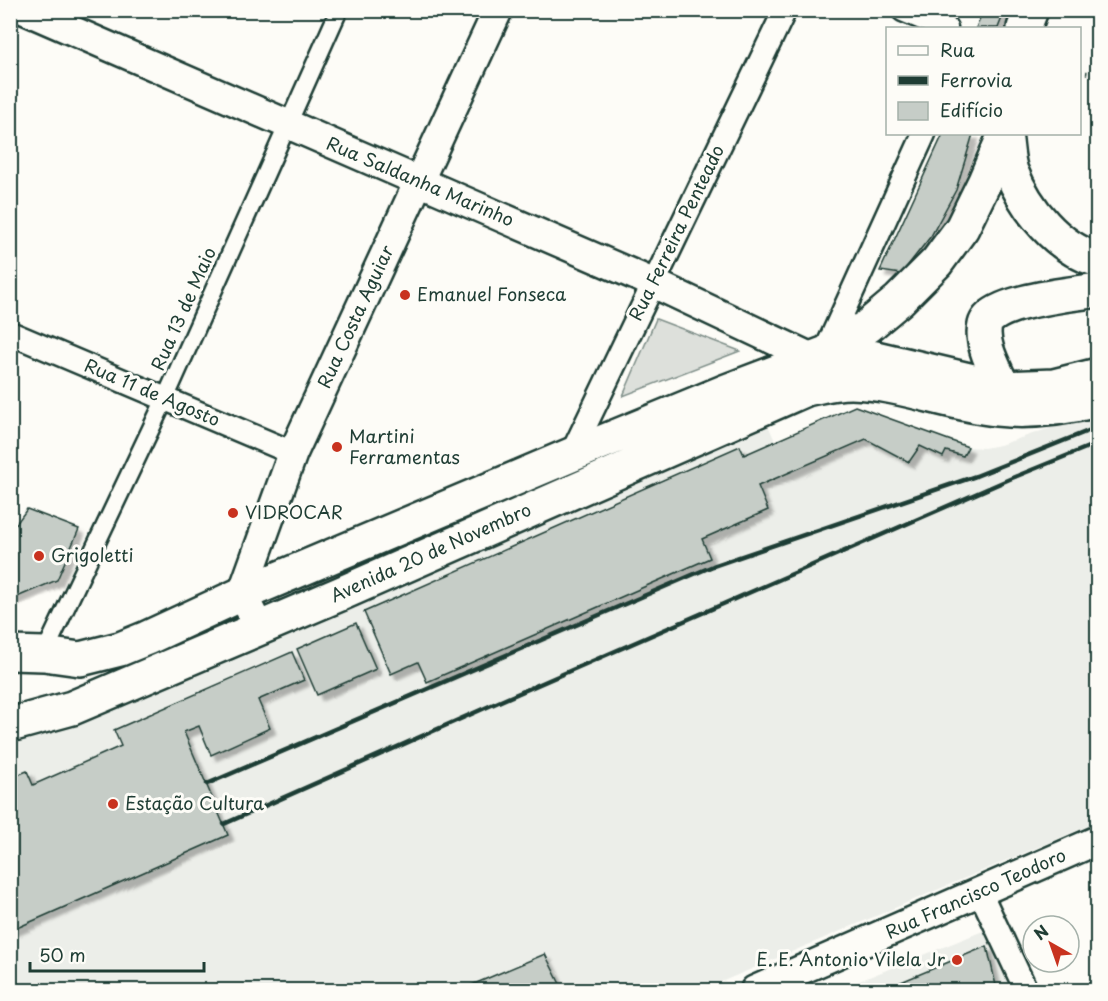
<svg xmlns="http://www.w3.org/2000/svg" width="1108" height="1001" font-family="'Playpen Sans',sans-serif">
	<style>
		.built { fill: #eceee9 }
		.green { fill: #dde0db; stroke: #7e8e88; stroke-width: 1.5 }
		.building { fill: #c6cdc7; stroke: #1f3d34; stroke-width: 1.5; filter: url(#shadow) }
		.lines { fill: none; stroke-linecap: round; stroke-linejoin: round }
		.pedestrian-casing { stroke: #1f3d34; stroke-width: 21 }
		.minor-casing { stroke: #1f3d34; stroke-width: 27 }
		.tertiary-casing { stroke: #1f3d34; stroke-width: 33 }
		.primary-casing { stroke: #1f3d34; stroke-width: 38 }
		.path { stroke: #1f3d34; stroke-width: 4; stroke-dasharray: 1.5 4.5; stroke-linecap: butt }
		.pedestrian { stroke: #fdfcf7; stroke-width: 16 }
		.minor { stroke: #fdfcf7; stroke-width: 22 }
		.tertiary { stroke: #fdfcf7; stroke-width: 28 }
		.primary { stroke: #fdfcf7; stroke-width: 33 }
		.rail { stroke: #1f3d34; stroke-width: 4.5 }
		.poi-dot { fill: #c8321e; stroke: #fdfcf7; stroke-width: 2 }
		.labels { text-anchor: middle; stroke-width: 6; stroke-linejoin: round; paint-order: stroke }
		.street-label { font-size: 18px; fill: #1f3d34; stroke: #fdfcf7 }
		.poi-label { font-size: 18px; fill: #1f3d34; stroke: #fdfcf7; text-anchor: start }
	</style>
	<defs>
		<filter id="shadow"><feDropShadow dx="5.5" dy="5.5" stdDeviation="1.5" flood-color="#0004"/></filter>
	</defs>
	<rect width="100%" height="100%" fill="#fdfcf7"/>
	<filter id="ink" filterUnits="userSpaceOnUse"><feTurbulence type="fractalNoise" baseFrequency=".0167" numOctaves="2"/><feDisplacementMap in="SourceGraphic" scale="12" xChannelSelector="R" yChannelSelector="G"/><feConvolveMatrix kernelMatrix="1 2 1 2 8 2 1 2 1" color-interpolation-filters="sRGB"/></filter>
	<g filter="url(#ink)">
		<path class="built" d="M855 406 953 443 968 447 984 448 1000 445 1097 412V822L702 990H11V737L764 416 775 441Z
			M988 929 1016 990H837Z"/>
		<path class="green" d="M656 319 740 351 623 396Z"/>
		<path class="building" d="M983 10H1005L998 28H976Z
			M943 134H973L956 190 931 236 901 274 880 271Z
			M855 406 968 447 963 456 946 451 943 457 920 446 909 462 866 439 758 486 768 510 702 539 710 558 427 682 418 662 391 674 364 612 740 446 744 455Z
			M27 509 79 529 57 580 10 600V532Z
			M356 623 376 669 317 695 297 649Z
			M292 652 304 680 258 700 270 728 211 755 199 726 184 732 228 835 10 931V778L27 771 33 785 121 746 114 730Z
			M987 946 997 990H882Z
			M545 954 563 990H460Z"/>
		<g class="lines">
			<defs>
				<path id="pedestrian" d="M44 654 165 399 339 10"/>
				<path id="minor" d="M903 10 946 28
					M10 333 293 453
					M824 354 924 134
					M571 455 785 10
					M980 892 1026 990"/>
				<path id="tertiary" d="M25 10 653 283 812 358
					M259 627 242 594 293 453 498 10
					M755 990 1098 840"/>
				<path id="primary" d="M1024 28 1031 10
					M1005 134C1007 145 1007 160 1011 171 1026 209 1057 248 1098 260
					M829 352 863 355 1003 388 1054 386 1098 375
					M1003 388C996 370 980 345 985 325 991 301 1074 294 1098 290
					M10 653 44 654 80 659 120 649 147 638 242 594 571 455 724 392 829 352 868 326 899 300 937 262 962 228 985 181 1005 134
					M10 725 72 708 340 594 806 389C820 386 836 382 851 382 901 383 948 404 997 409 1030 413 1065 408 1098 400"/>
			</defs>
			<use href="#pedestrian" class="pedestrian-casing"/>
			<use href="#minor" class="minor-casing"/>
			<use href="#tertiary" class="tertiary-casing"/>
			<use href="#primary" class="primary-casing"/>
			<path class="path" d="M1080 72 1098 74"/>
			<use href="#pedestrian" class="pedestrian"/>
			<use href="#minor" class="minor"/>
			<use href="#tertiary" class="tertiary"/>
			<use href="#primary" class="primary"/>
			<path class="rail" d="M207 784 713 566 976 476 1098 427
				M224 824 503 700 1012 478 1098 443"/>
		</g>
	</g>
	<g class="poi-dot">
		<circle cx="405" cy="295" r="6"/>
		<circle cx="337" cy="447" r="6"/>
		<circle cx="233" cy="513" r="6"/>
		<circle cx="39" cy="556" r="6"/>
		<circle cx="113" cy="804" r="6"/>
		<circle cx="957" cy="960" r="6"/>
	</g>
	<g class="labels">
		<g class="street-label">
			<text transform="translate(420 182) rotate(23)" y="6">Rua Saldanha Marinho</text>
			<text transform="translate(677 233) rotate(-64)" y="6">Rua Ferreira Penteado</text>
			<text transform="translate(184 309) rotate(-66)" y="6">Rua 13 de Maio</text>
			<text transform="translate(356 317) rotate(-65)" y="6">Rua Costa Aguiar</text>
			<text transform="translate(152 393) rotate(23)" y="6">Rua 11 de Agosto</text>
			<text transform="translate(431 553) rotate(-24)" y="6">Avenida 20 de Novembro</text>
			<text transform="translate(976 894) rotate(-24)" y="6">Rua Francisco Teodoro</text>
		</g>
		<g class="poi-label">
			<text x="417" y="301">Emanuel Fonseca</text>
			<text x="349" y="443">Martini<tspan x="349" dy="21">Ferramentas</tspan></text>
			<text x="245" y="519">VIDROCAR</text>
			<text x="51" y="562">Grigoletti</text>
			<text x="125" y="810">Estação Cultura</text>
			<text x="945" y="966" text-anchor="end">E. E. Antonio Vilela Jr</text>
		</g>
	</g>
	<rect width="1108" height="1001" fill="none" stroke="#fdfcf7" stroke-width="36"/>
	<rect x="18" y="18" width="1072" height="965" fill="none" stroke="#1f3d34" stroke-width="2" filter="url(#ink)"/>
	<rect x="886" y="27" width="195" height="108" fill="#fdfcf7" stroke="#a4b0a9" stroke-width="1.5"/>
	<rect x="898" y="46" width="30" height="9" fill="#fdfcf7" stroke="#a4b0a9" stroke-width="1.5"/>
	<text x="940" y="57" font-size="18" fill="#1f3d34">Rua</text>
	<rect x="898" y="76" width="30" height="9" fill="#1f3d34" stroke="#a4b0a9" stroke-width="1.5"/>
	<text x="940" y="87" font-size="18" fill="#1f3d34">Ferrovia</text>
	<rect x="898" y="102" width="30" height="18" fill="#c6cdc7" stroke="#a4b0a9" stroke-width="1.5"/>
	<text x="940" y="117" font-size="18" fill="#1f3d34">Edifício</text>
	<g transform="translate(1051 944) rotate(320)"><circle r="28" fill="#fdfcf7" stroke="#a4b0a9" stroke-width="1.5"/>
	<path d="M0-4.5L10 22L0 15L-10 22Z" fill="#c8321e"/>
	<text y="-9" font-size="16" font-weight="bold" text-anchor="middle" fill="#1f3d34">N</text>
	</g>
	<path d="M30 962v9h174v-9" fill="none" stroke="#1f3d34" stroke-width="3"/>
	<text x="39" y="962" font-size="18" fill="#1f3d34" stroke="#fdfcf7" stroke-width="4.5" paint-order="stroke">50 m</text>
</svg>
